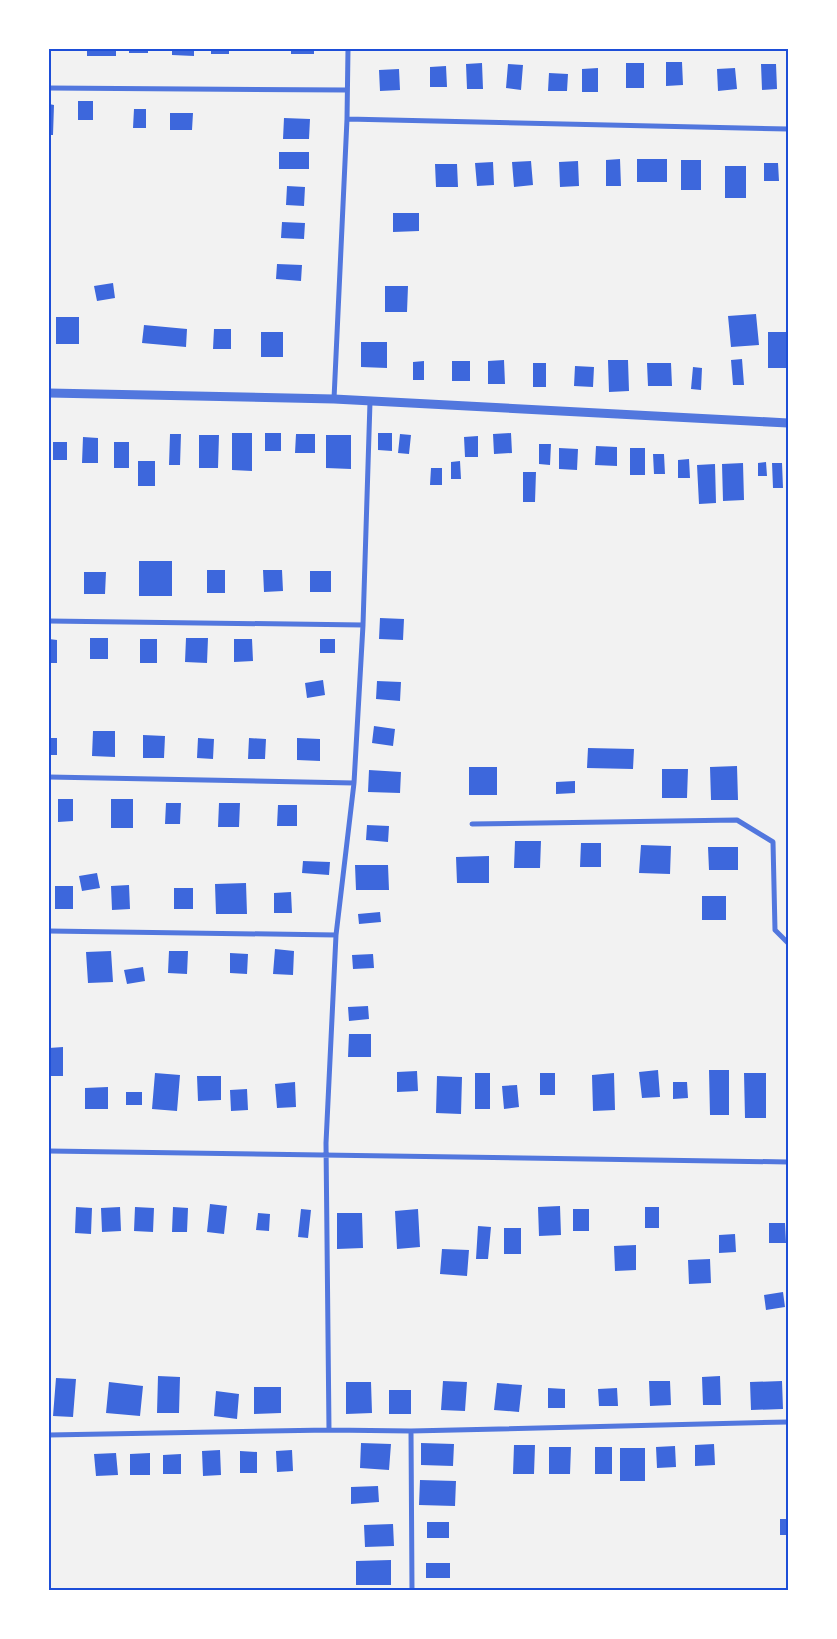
<svg xmlns="http://www.w3.org/2000/svg" width="837" height="1639" font-family="Roboto,sans-serif">
	<style>
		.building { fill: #3d67dc }
		.lines { fill: none; stroke-linecap: round; stroke-linejoin: round }
		.minor { stroke: #5277de; stroke-width: 5 }
		.tertiary { stroke: #5277de; stroke-width: 9 }
		.neatline { fill: none; stroke: #1d4ed8; stroke-width: 2 }
	</style>
	<rect width="100%" height="100%" fill="#f2f2f2"/>
	<path class="building" d="M87 49H116V56H87Z
		M129 49H148V53H129Z
		M172 49H194V56L172 55Z
		M211 49H229V54H211Z
		M291 49H314V54H291Z
		M666 62H682L683 85 666 86Z
		M482 63 483 89H467L466 64Z
		M626 63H644V88H626Z
		M508 64 523 65 521 90 506 88Z
		M761 64H776L777 89 762 90Z
		M446 66 447 87H430V67Z
		M598 68V92H582V69Z
		M735 68 737 89 718 91 717 69Z
		M399 69 400 90 380 91 379 70Z
		M549 73 568 74 567 91H548Z
		M78 101H93V120H78Z
		M49 104 54 105 53 135H49Z
		M134 109H146V128H133Z
		M170 113H193L192 130H170Z
		M284 118 310 119 309 139H283Z
		M279 152H309V169H279Z
		M620 159 621 186H606V160Z
		M637 159H667V182H637Z
		M681 160H701V190H681Z
		M531 161 533 185 514 187 512 162Z
		M578 161 579 186 560 187 559 162Z
		M493 162 494 185 477 186 475 163Z
		M764 163H778L779 181H764Z
		M435 164H457L458 187H436Z
		M725 166H746V198H725Z
		M287 186 305 187 304 206 286 205Z
		M393 213H419V231L393 232Z
		M282 222 305 223 304 239 281 238Z
		M277 264 302 265 301 281 276 279Z
		M113 283 115 298 97 301 94 286Z
		M385 286H408L407 312H385Z
		M756 314 759 345 731 347 728 316Z
		M56 317H79V344H56Z
		M144 325 187 329 186 347 142 343Z
		M214 329H231V349H213Z
		M261 332H283V357H261Z
		M768 332H788V368H768Z
		M361 342H387V368L361 367Z
		M742 359 744 385H733L731 360Z
		M504 360 505 384H488V361Z
		M608 360H628L629 391 609 392Z
		M424 361V380H413V362Z
		M452 361H470V381H452Z
		M533 363H546V387H533Z
		M647 363H671L672 386H648Z
		M575 366 594 367 593 387 574 386Z
		M693 367 702 368 701 390 691 389Z
		M232 433H252V471L232 470Z
		M265 433H281V451H265Z
		M378 433H392V451L378 450Z
		M511 433 512 453 494 454 493 434Z
		M170 434H181L180 465H169Z
		M296 434H315V453H295Z
		M400 434 411 435 409 454 398 453Z
		M199 435H219L218 468H199Z
		M326 435H351V469L326 468Z
		M478 436V457H465L464 437Z
		M83 437 98 438V463H82Z
		M53 442H67V460H53Z
		M114 442H129V468H114Z
		M539 444H551L550 465 539 464Z
		M596 446 617 447V466L595 465Z
		M559 448 578 449 577 470 559 469Z
		M630 448H645V475H630Z
		M653 454H664L665 474H654Z
		M689 459 690 478H678V460Z
		M138 461H155V486H138Z
		M460 461 461 479H451V462Z
		M766 462 767 476H758V463Z
		M743 463 744 500 723 501 722 464Z
		M772 463H782L783 488H773Z
		M715 464 716 503 699 504 697 465Z
		M431 468H442V485H430Z
		M523 472H536L535 502H523Z
		M139 561H172V596H139Z
		M207 570H225V593H207Z
		M263 570H282L283 591 264 592Z
		M310 571H331V592H310Z
		M84 572H106L105 594H84Z
		M380 618 404 619 403 640 379 639Z
		M90 638H108V659H90Z
		M186 638H208L207 663 185 662Z
		M49 639 57 640V663H49Z
		M140 639H157V663H140Z
		M234 639H252L253 661 234 662Z
		M320 639H335V653H320Z
		M323 680 325 695 307 698 305 683Z
		M377 681 401 682 400 701 376 699Z
		M374 726 395 729 393 746 372 743Z
		M93 731H115V757L92 756Z
		M143 735 165 736 164 758H143Z
		M49 738H57V755H49Z
		M198 738 214 739 213 759 197 758Z
		M249 738 266 739 265 759H248Z
		M297 738 320 739V761L297 760Z
		M588 748 634 749 633 769 587 768Z
		M737 766 738 800H711L710 767Z
		M469 767H497V795H469Z
		M662 769H688L687 798H662Z
		M369 770 401 772 400 793 368 792Z
		M575 781V793L556 794V782Z
		M58 799H73V821L58 822Z
		M111 799H133V828H111Z
		M166 803H181L180 824H165Z
		M219 803H240L239 827H218Z
		M278 805H297V826H277Z
		M367 825 389 826 388 842 366 840Z
		M515 841H541L540 868H514Z
		M581 843H601V867H580Z
		M641 845 671 846 670 874 639 873Z
		M708 847H738V870H709Z
		M489 856V883H457L456 857Z
		M303 861 330 862 329 875 302 873Z
		M355 865H388L389 890H356Z
		M97 873 100 888 82 891 79 876Z
		M246 883 247 914H216L215 884Z
		M129 885 130 909 112 910 111 886Z
		M55 886H73V909H55Z
		M174 888H193V909H174Z
		M291 892 292 913H274V893Z
		M702 896H726V920H702Z
		M380 912 381 922 359 924 358 914Z
		M275 949 294 951 293 975 273 974Z
		M111 951 113 982 88 983 86 952Z
		M169 951H188L187 974 168 973Z
		M230 953 248 954 247 974 230 973Z
		M373 954 374 968 353 969 352 955Z
		M143 967 145 981 127 984 124 970Z
		M368 1006 369 1019 349 1021 348 1007Z
		M349 1034H371V1057H348Z
		M63 1047V1076H49V1048Z
		M658 1070 660 1097 642 1098 639 1072Z
		M709 1070H729V1115H710Z
		M417 1071 418 1091 397 1092V1072Z
		M155 1073 180 1075 177 1111 152 1109Z
		M475 1073H490V1109H475Z
		M540 1073H555V1095H540Z
		M614 1073 615 1110 593 1111 592 1075Z
		M744 1073H766V1118H745Z
		M197 1076H221V1100L198 1101Z
		M437 1076 462 1077 461 1114 436 1113Z
		M295 1082 296 1107 277 1108 275 1084Z
		M673 1082H687L688 1098 673 1099Z
		M517 1085 519 1107 504 1109 502 1086Z
		M108 1087V1109H85V1088Z
		M247 1089 248 1110 231 1111 230 1090Z
		M126 1092H142V1105H126Z
		M210 1204 227 1206 224 1234 207 1232Z
		M560 1206 561 1235 539 1236 538 1207Z
		M76 1207 92 1208 91 1234 75 1233Z
		M120 1207 121 1231 102 1232 101 1208Z
		M135 1207 154 1208 153 1232 134 1231Z
		M173 1207 188 1208 187 1232H172Z
		M645 1207H659V1228H645Z
		M301 1209 311 1210 308 1238 298 1237Z
		M418 1209 420 1247 397 1249 395 1211Z
		M573 1209H589V1231H573Z
		M258 1213 270 1214 269 1231 256 1230Z
		M337 1213H362L363 1248 337 1249Z
		M769 1223H785L786 1243H769Z
		M478 1226 491 1227 488 1259H476Z
		M504 1228H521V1254H504Z
		M735 1234 736 1252 719 1253V1235Z
		M636 1245V1270L615 1271 614 1246Z
		M442 1249 469 1250 467 1276 440 1274Z
		M710 1259 711 1283 689 1284 688 1260Z
		M783 1292 785 1307 766 1310 764 1295Z
		M158 1376 180 1377 179 1413H157Z
		M720 1376 721 1405H703L702 1377Z
		M56 1378 76 1379 73 1417 53 1416Z
		M443 1381 467 1382 465 1411 441 1410Z
		M649 1381H670L671 1405 650 1406Z
		M782 1381 783 1409 751 1410 750 1382Z
		M109 1382 143 1386 140 1416 106 1413Z
		M346 1382H371L372 1413 346 1414Z
		M497 1383 522 1385 519 1412 494 1410Z
		M254 1387H281V1413L254 1414Z
		M548 1388 565 1389V1408H548Z
		M617 1388 618 1406H599L598 1389Z
		M389 1390H411V1414H389Z
		M216 1391 239 1394 237 1419 214 1416Z
		M361 1443 391 1444 389 1470 360 1468Z
		M421 1443 454 1444 453 1466 421 1465Z
		M714 1444 715 1465 695 1466V1445Z
		M514 1445H535L534 1474H513Z
		M675 1446 676 1467 657 1468 656 1447Z
		M549 1447H571L570 1474H549Z
		M595 1447H612V1474H595Z
		M620 1448H645V1481H620Z
		M220 1450 221 1475 203 1476 202 1451Z
		M292 1450 293 1471 277 1472 276 1451Z
		M240 1451 257 1452V1473H240Z
		M116 1453 118 1475 96 1476 94 1454Z
		M150 1453V1475H130V1454Z
		M181 1454V1474H163V1455Z
		M420 1480 456 1481 455 1506 419 1505Z
		M378 1486 379 1502 351 1504V1487Z
		M780 1519H788V1535H780Z
		M427 1522H449V1538H427Z
		M393 1524 394 1546 365 1547 364 1525Z
		M391 1560V1585H356V1561Z
		M426 1563H450V1578H426Z"/>
	<g class="lines">
		<path class="minor" d="M49 88 346 90
			M347 119 788 129
			M334 399 347 119 348 49
			M49 621 363 625
			M49 777 354 783
			M472 824 737 820 773 842 775 930 788 943
			M49 931 336 935
			M49 1151 788 1162
			M329 1430 326 1143 336 935 354 783 363 625 370 402
			M411 1431 412 1590
			M49 1435 329 1430 411 1431 788 1422"/>
		<path class="tertiary" d="M49 393 334 399 788 423"/>
	</g>
	<rect width="837" height="1639" fill="none" stroke="#ffffff" stroke-width="100"/>
	<rect x="50" y="50" width="737" height="1539" class="neatline"/>
</svg>
